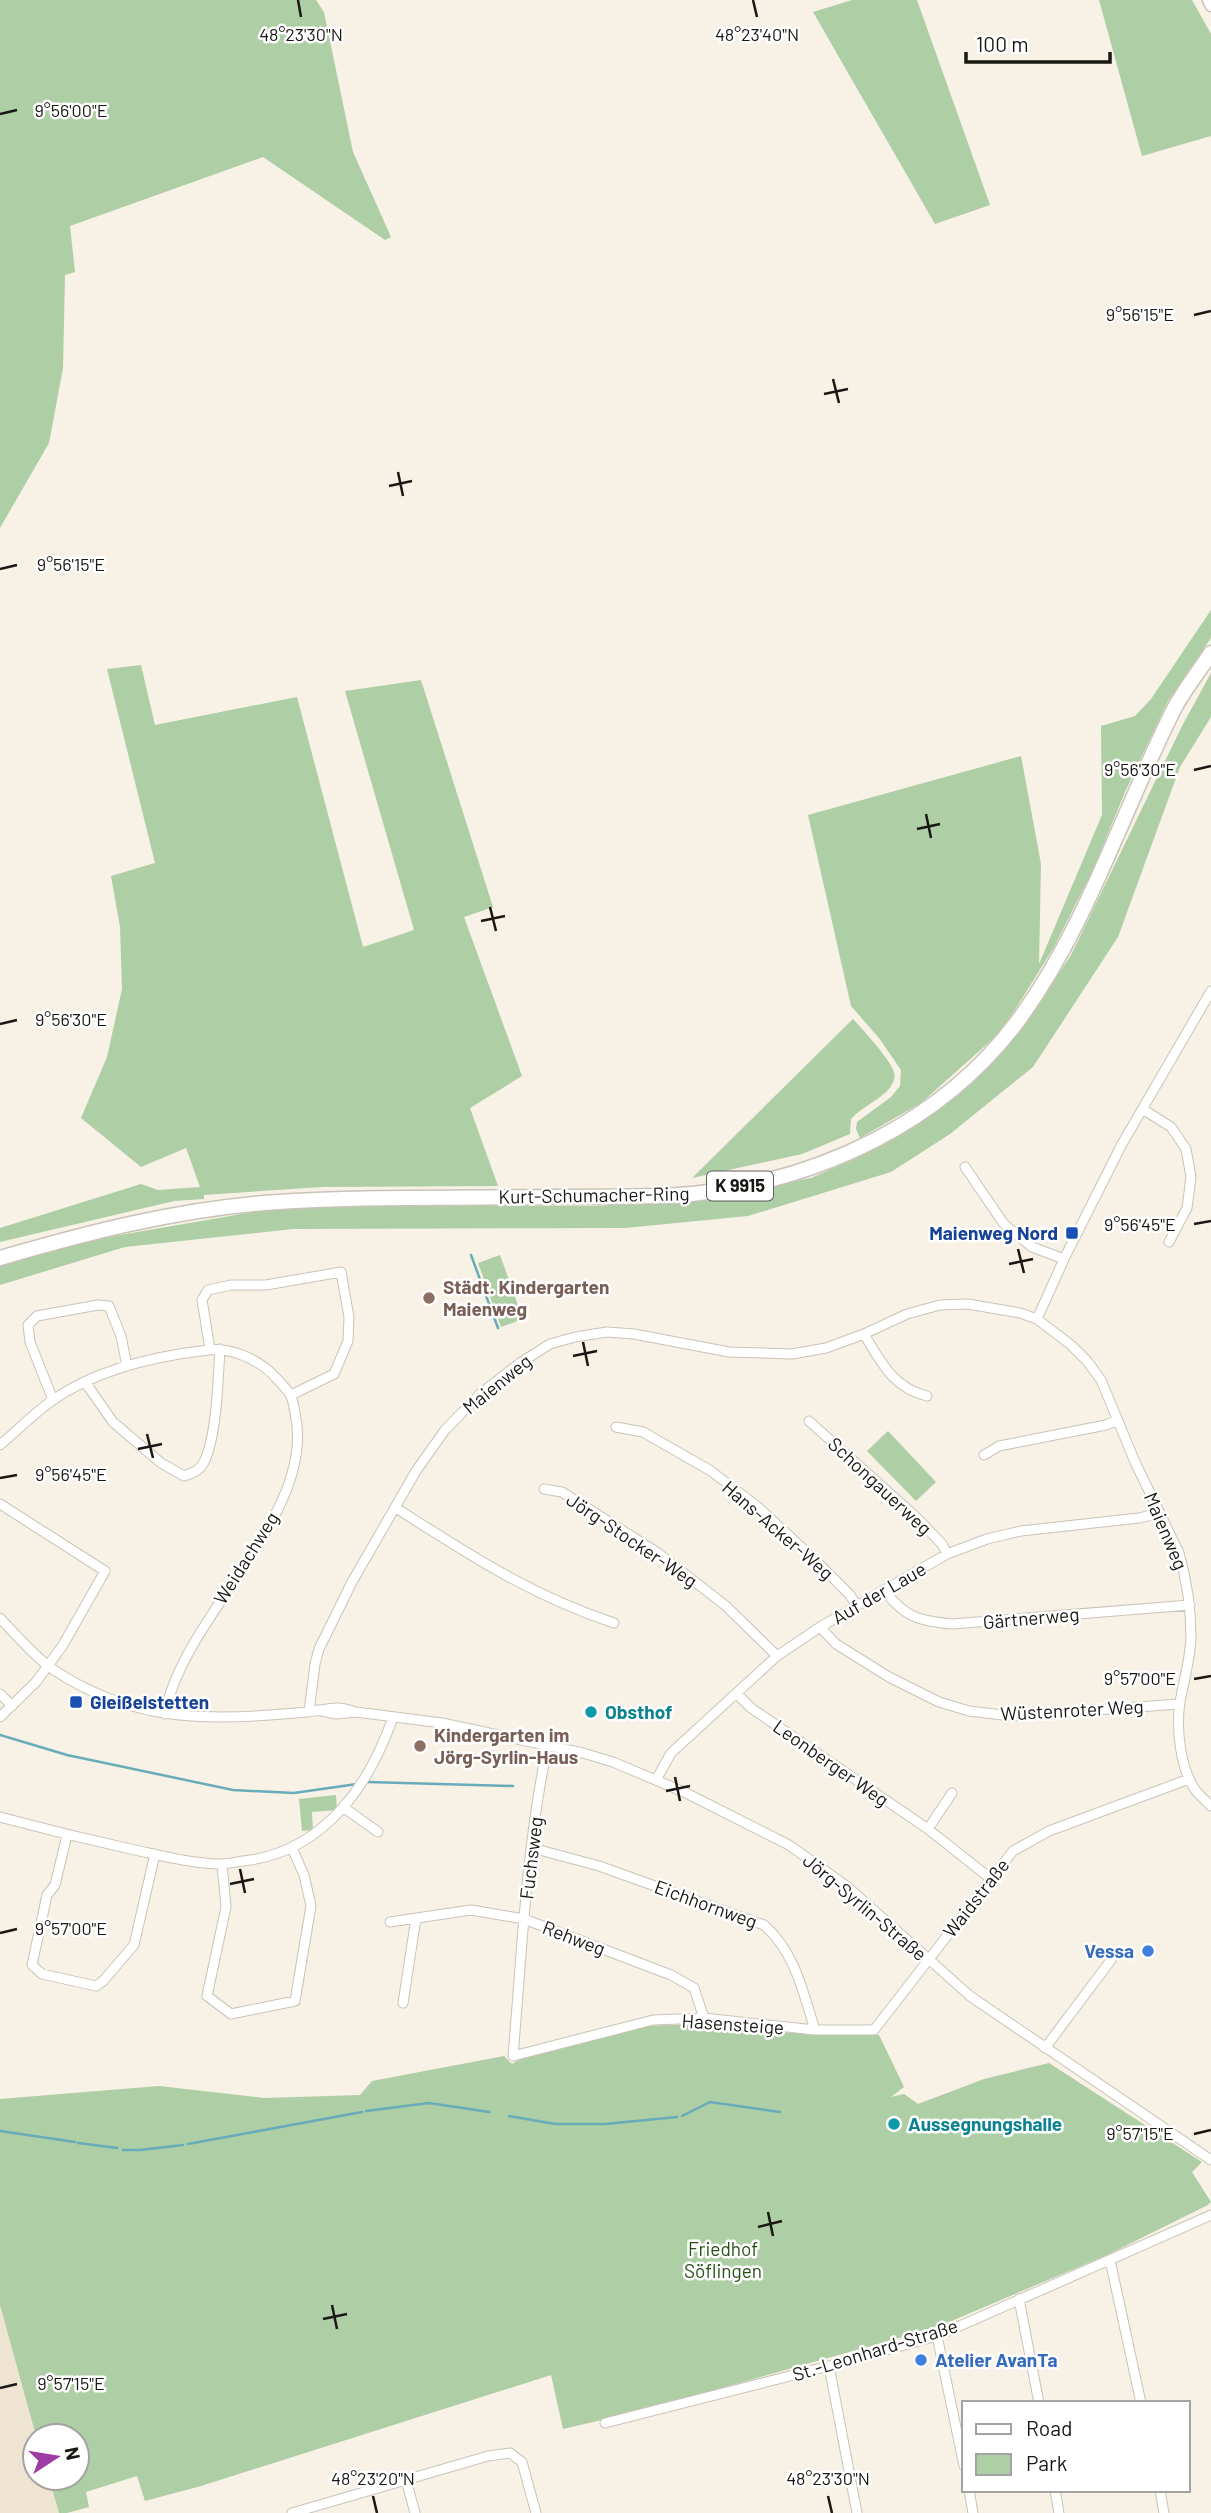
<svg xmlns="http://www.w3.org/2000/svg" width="1211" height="2513" font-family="Barlow,sans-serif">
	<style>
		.built { fill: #efe3d1 }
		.green { fill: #aecea5 }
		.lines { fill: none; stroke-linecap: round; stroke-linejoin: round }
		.stream { stroke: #68abb9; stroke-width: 2.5 }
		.minor-casing { stroke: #cac3b8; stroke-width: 11 }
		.tertiary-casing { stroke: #cac3b8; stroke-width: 13 }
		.primary-casing { stroke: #cac3b8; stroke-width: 17 }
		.minor { stroke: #fff; stroke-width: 9 }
		.tertiary { stroke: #fff; stroke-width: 10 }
		.primary { stroke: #fff; stroke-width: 14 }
		.ticks { fill: none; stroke: #1a1814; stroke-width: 2.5 }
		.transit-dot { fill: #1a4fb4; stroke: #fff; stroke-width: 2.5 }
		.education-dot { fill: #8d6e63; stroke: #fff; stroke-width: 2.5 }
		.culture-dot { fill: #0f9aa8; stroke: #fff; stroke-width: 2.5 }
		.shop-dot { fill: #3f7fe0; stroke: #fff; stroke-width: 2.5 }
		.labels { text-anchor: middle; stroke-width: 5; stroke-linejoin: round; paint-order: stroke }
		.shield { fill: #fff; stroke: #5f5d5a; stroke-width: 2 }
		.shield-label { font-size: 18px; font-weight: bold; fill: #1a1814 }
		.street-label { font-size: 19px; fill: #1a1814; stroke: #fff }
		.transit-label { font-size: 19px; font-weight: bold; fill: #164399; stroke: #fff; text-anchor: end }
		.education-label { font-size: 19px; font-weight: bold; fill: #785e54; stroke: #fff; text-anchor: start }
		.culture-label { font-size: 19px; font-weight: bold; fill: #0d838f; stroke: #fff; text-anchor: start }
		.shop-label { font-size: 19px; font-weight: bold; fill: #366cbe; stroke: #fff; text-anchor: end }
		.park-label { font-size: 19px; fill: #255116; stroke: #fff }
		.ticks-label { font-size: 18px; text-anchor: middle; fill: #1a1814; stroke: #fff; stroke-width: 5; stroke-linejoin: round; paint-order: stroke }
	</style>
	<rect width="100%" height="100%" fill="#f8f1e5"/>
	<path class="built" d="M0 2305 36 2436 35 2478H49L59 2513H0Z"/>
	<path class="green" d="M0 0H316L324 12 353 152 391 237 385 240 263 157 70 226 75 272 65 275 63 368 49 443 0 528Z
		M852 0H917L990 205 935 224 813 12Z
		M1099 0H1192L1211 34V136L1142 156Z
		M1211 610V638L1168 701 1125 792 1093 870 1054 947 1013 1013 995 1037 921 1103 860 1138 856 1129 857 1122 891 1097 900 1086 901 1070 879 1038 851 1006 808 815 1021 756 1041 864 1039 964 1102 815 1101 726 1135 716 1151 699Z
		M141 665 155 725 297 697 363 947 414 930 345 691 421 680 493 907 464 917 522 1076 470 1108 498 1186 322 1187 204 1195V1199L174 1201 0 1242V1228L141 1184 158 1190 200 1187 186 1148 141 1167 81 1118 107 1057 122 989 120 927 111 876 155 863 107 669Z
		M1211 673V717L1180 767 1118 937 1033 1067 950 1134 891 1172 748 1216 625 1228 293 1229 125 1247 0 1285V1266L25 1257 91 1240 264 1210 346 1206H595L713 1198 811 1178 857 1158 928 1117 982 1074 1025 1025 1071 955 1182 726Z
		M853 1019C863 1030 890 1059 894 1072 896 1080 891 1087 886 1092 875 1102 861 1108 851 1119L850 1134 802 1154 692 1178Z
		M500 1255 523 1319 501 1327 478 1263Z
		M888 1431 936 1482 916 1501 867 1451Z
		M336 1795 337 1810 312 1812 313 1830 302 1831 299 1799Z
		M699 2024 814 2035H879L904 2087 891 2097 904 2094 918 2104 984 2079 1049 2063 1202 2162 1192 2172 1211 2202 1208 2205 1107 2255 935 2328 632 2413 563 2429 551 2375 201 2486 145 2501 137 2476 86 2492 89 2507 67 2513H59L49 2478H77V2436H36L0 2305V2099L159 2086 264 2098 360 2095 372 2081 504 2056 512 2064 520 2059 644 2026Z"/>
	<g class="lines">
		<path class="stream" d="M471 1255 498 1328
			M0 1735 67 1755 233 1790 294 1793 357 1784
			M368 1782 513 1786
			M366 2111 429 2103 489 2112
			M509 2116 555 2124H605L677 2117
			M682 2116 710 2102 780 2112
			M0 2131 75 2142
			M78 2143 117 2148
			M188 2144 362 2112
			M123 2150H140L183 2145"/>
		<defs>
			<path id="minor" d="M1144 1110 1171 1127 1186 1149 1191 1177 1187 1208 1169 1242
				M965 1167 1004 1224 1032 1247 1064 1259
				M1037 1319 1064 1259 1122 1144 1211 991
				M864 1334C881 1362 893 1388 927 1396
				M210 1349 202 1300 208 1290 231 1285H266L341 1272 349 1317 348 1341 334 1374 291 1395
				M85 1382 113 1422 161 1463 184 1476C193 1473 201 1470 205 1460 217 1433 218 1379 220 1349
				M53 1400 30 1342 28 1325 37 1316 98 1305 109 1306 121 1336 127 1366
				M809 1421 914 1515 942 1544 947 1554
				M616 1427 643 1432 711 1471 758 1507 814 1559 850 1595 857 1606
				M0 1445C17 1431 34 1413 53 1400 97 1369 156 1356 208 1350 231 1347 260 1360 275 1377 280 1382 285 1387 289 1393 293 1398 294 1406 295 1413 318 1514 183 1615 165 1714
				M984 1455 999 1446 1106 1425 1118 1420
				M544 1489 562 1492 658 1553 726 1606 777 1656
				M0 1504 105 1571 63 1645 36 1682 0 1717
				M396 1508C468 1554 532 1596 614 1623
				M884 1590C905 1618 920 1621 952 1624L1190 1605
				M0 1618C17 1636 34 1656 54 1670 123 1716 191 1721 270 1715 283 1714 295 1713 308 1712 326 1710 337 1704 355 1712
				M820 1627 836 1644 889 1677 939 1702 969 1711 1011 1716 1179 1704
				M0 1694 12 1706
				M737 1694 751 1708 928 1829 991 1879
				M317 1710 336 1714 356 1712 442 1723 583 1753 613 1762 684 1792 789 1845 849 1888 970 1996 1211 2160
				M309 1712 315 1664 319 1649 352 1582 416 1471 445 1430 480 1394 520 1363 550 1344 575 1337 607 1332 634 1334 729 1352 792 1354 826 1348 864 1334 907 1314 940 1305 968 1304 1020 1313 1037 1319 1071 1345 1087 1361 1101 1380 1135 1462 1179 1553C1187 1581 1191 1609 1191 1638 1190 1660 1184 1680 1180 1702 1176 1728 1180 1769 1196 1791 1200 1796 1206 1801 1211 1806
				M548 1744C526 1846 522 1952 513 2056L653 2020 704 2018 815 2030H874L1013 1851 1049 1831 1189 1779
				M656 1780 671 1753 777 1656 820 1627 947 1554 987 1539 1021 1531 1139 1518 1160 1513
				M343 1807 378 1832
				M0 1817C45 1829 90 1840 135 1850 163 1856 190 1863 219 1864 229 1864 240 1861 251 1860 326 1848 370 1784 393 1717
				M928 1829 952 1793
				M67 1835 55 1885 47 1895 32 1965 42 1974 96 1986 103 1981 134 1945 155 1854
				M532 1848 599 1866 764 1925C795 1952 803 1992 815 2030
				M222 1864 226 1907 207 1996 231 2014 295 2001 311 1906 304 1875 292 1848
				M390 1922 471 1910 524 1919 671 1975 694 1988 704 2018
				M403 2003 416 1918
				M1045 2048 1111 1960
				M1110 2260 1141 2403
				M1019 2299 1039 2403
				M937 2336 964 2466
				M829 2366 857 2513
				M605 2423 829 2366 937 2336 1211 2215
				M406 2480 415 2513
				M969 2490 973 2513
				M1055 2490 1059 2513
				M1160 2490 1164 2513
				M292 2513 488 2456 510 2453 522 2462 536 2513"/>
			<path id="tertiary" d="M1208 0 1211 6"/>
			<path id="primary" d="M0 1258C86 1233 175 1210 264 1203 361 1196 460 1198 557 1197 602 1196 648 1198 692 1194 819 1180 943 1123 1020 1018 1088 924 1122 812 1174 709 1184 690 1199 671 1211 653"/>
		</defs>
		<use href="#minor" class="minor-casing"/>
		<use href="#tertiary" class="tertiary-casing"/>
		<use href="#primary" class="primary-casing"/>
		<use href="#minor" class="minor"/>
		<use href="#tertiary" class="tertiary"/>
		<use href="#primary" class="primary"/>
	</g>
	<path class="ticks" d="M298 0 301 17M753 0 757 17M0 114 17 110M1194 315 1211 311M833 379 839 403M824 394 848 389M398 472 403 496M389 486 412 481M0 569 17 565M1194 770 1211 766M926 814 931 838M917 829 940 824M490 907 496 931M481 921 505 916M0 1024 17 1020M1194 1224 1211 1221M1018 1249 1024 1273M1009 1264 1033 1259M583 1342 588 1366M573 1356 597 1351M147 1434 153 1458M138 1449 162 1444M0 1478 17 1475M1194 1679 1211 1676M675 1777 680 1801M666 1791 690 1786M240 1869 245 1893M230 1884 254 1879M0 1933 17 1929M1194 2134 1211 2130M768 2212 773 2236M758 2227 782 2221M332 2305 337 2329M323 2319 347 2314M0 2388 17 2384M373 2496 377 2513M828 2496 832 2513"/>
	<g class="transit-dot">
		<rect x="1065" y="1226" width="14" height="14" rx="3.5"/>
		<rect x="69" y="1695" width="14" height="14" rx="3.5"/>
	</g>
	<g class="education-dot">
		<circle cx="429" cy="1298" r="7"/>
		<circle cx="420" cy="1746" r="7"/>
	</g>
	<g class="culture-dot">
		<circle cx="591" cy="1712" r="7"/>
		<circle cx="894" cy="2124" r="7"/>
	</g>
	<g class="shop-dot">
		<circle cx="1148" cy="1951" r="7"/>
		<circle cx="921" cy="2360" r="7"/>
	</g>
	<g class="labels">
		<rect class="shield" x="707" y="1171.5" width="66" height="29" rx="5"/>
		<g class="shield-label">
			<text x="740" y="1192">K 9915</text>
		</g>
		<g class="street-label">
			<text transform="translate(594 1195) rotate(-1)" y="7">Kurt-Schumacher-Ring</text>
			<text transform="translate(497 1384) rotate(-39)" y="7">Maienweg</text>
			<text transform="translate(880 1486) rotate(43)" y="7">Schongauerweg</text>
			<text transform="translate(778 1530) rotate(41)" y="7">Hans-Acker-Weg</text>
			<text transform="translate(1166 1531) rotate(67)" y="7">Maienweg</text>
			<text transform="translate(632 1540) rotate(34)" y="7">Jörg-Stocker-Weg</text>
			<text transform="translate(246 1558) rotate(-58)" y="7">Weidachweg</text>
			<text transform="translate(879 1593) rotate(-30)" y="7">Auf der Laue</text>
			<text transform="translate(1031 1618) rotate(-5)" y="7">Gärtnerweg</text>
			<text transform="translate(1072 1710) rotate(-3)" y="7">Wüstenroter Weg</text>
			<text transform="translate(831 1763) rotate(35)" y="7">Leonberger Weg</text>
			<text transform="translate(531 1858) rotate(-83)" y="7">Fuchsweg</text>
			<text transform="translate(976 1898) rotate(-52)" y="7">Waidstraße</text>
			<text transform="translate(706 1904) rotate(20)" y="7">Eichhornweg</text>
			<text transform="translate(865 1907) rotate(40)" y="7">Jörg-Syrlin-Straße</text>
			<text transform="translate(574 1938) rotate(21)" y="7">Rehweg</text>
			<text transform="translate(733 2024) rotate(4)" y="7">Hasensteige</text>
			<text transform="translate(875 2350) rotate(-17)" y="7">St.-Leonhard-Straße</text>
		</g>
		<g class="transit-label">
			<text x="1058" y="1240">Maienweg Nord</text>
			<text x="90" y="1709" text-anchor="start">Gleißelstetten</text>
		</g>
		<g class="education-label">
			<text x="443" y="1294">Städt. Kindergarten<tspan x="443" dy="22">Maienweg</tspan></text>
			<text x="434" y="1742">Kindergarten im<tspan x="434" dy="22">Jörg-Syrlin-Haus</tspan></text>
		</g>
		<g class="culture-label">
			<text x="605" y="1719">Obsthof</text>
			<text x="908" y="2131">Aussegnungshalle</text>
		</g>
		<g class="shop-label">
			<text x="1134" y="1958">Vessa</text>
			<text x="935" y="2367" text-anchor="start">Atelier AvanTa</text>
		</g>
		<g class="park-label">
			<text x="723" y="2256">Friedhof<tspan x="723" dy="22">Söflingen</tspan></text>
		</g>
	</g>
	<g class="ticks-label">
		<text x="301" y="41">48°23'30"N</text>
		<text x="757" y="41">48°23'40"N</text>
		<text x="71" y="117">9°56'00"E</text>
		<text x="1140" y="321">9°56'15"E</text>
		<text x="71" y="571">9°56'15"E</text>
		<text x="1140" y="776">9°56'30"E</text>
		<text x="71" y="1026">9°56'30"E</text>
		<text x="1140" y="1231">9°56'45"E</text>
		<text x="71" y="1481">9°56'45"E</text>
		<text x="1140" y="1685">9°57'00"E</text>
		<text x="71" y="1935">9°57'00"E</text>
		<text x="1140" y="2140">9°57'15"E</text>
		<text x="71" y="2390">9°57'15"E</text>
		<text x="373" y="2485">48°23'20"N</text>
		<text x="828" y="2485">48°23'30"N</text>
	</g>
	<rect x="962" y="2401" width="228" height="91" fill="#ffffff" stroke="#a3a3a1" stroke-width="2"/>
	<rect x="976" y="2424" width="35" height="10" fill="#ffffff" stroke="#a3a3a1" stroke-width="2"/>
	<text x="1026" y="2436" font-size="21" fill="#1a1814">Road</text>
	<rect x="976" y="2454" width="35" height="21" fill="#aecea5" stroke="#a3a3a1" stroke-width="2"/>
	<text x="1026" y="2471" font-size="21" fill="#1a1814">Park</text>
	<g transform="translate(56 2457) rotate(78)"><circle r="33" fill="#ffffff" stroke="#a3a3a1" stroke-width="2"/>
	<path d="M0-5L12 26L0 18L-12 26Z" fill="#9b3da5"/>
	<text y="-10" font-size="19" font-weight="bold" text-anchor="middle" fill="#1a1814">N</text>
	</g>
	<path d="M966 52v10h144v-10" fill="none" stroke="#1a1814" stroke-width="3.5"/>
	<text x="976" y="52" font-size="21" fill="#1a1814" stroke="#ffffff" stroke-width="5" paint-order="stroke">100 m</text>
</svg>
